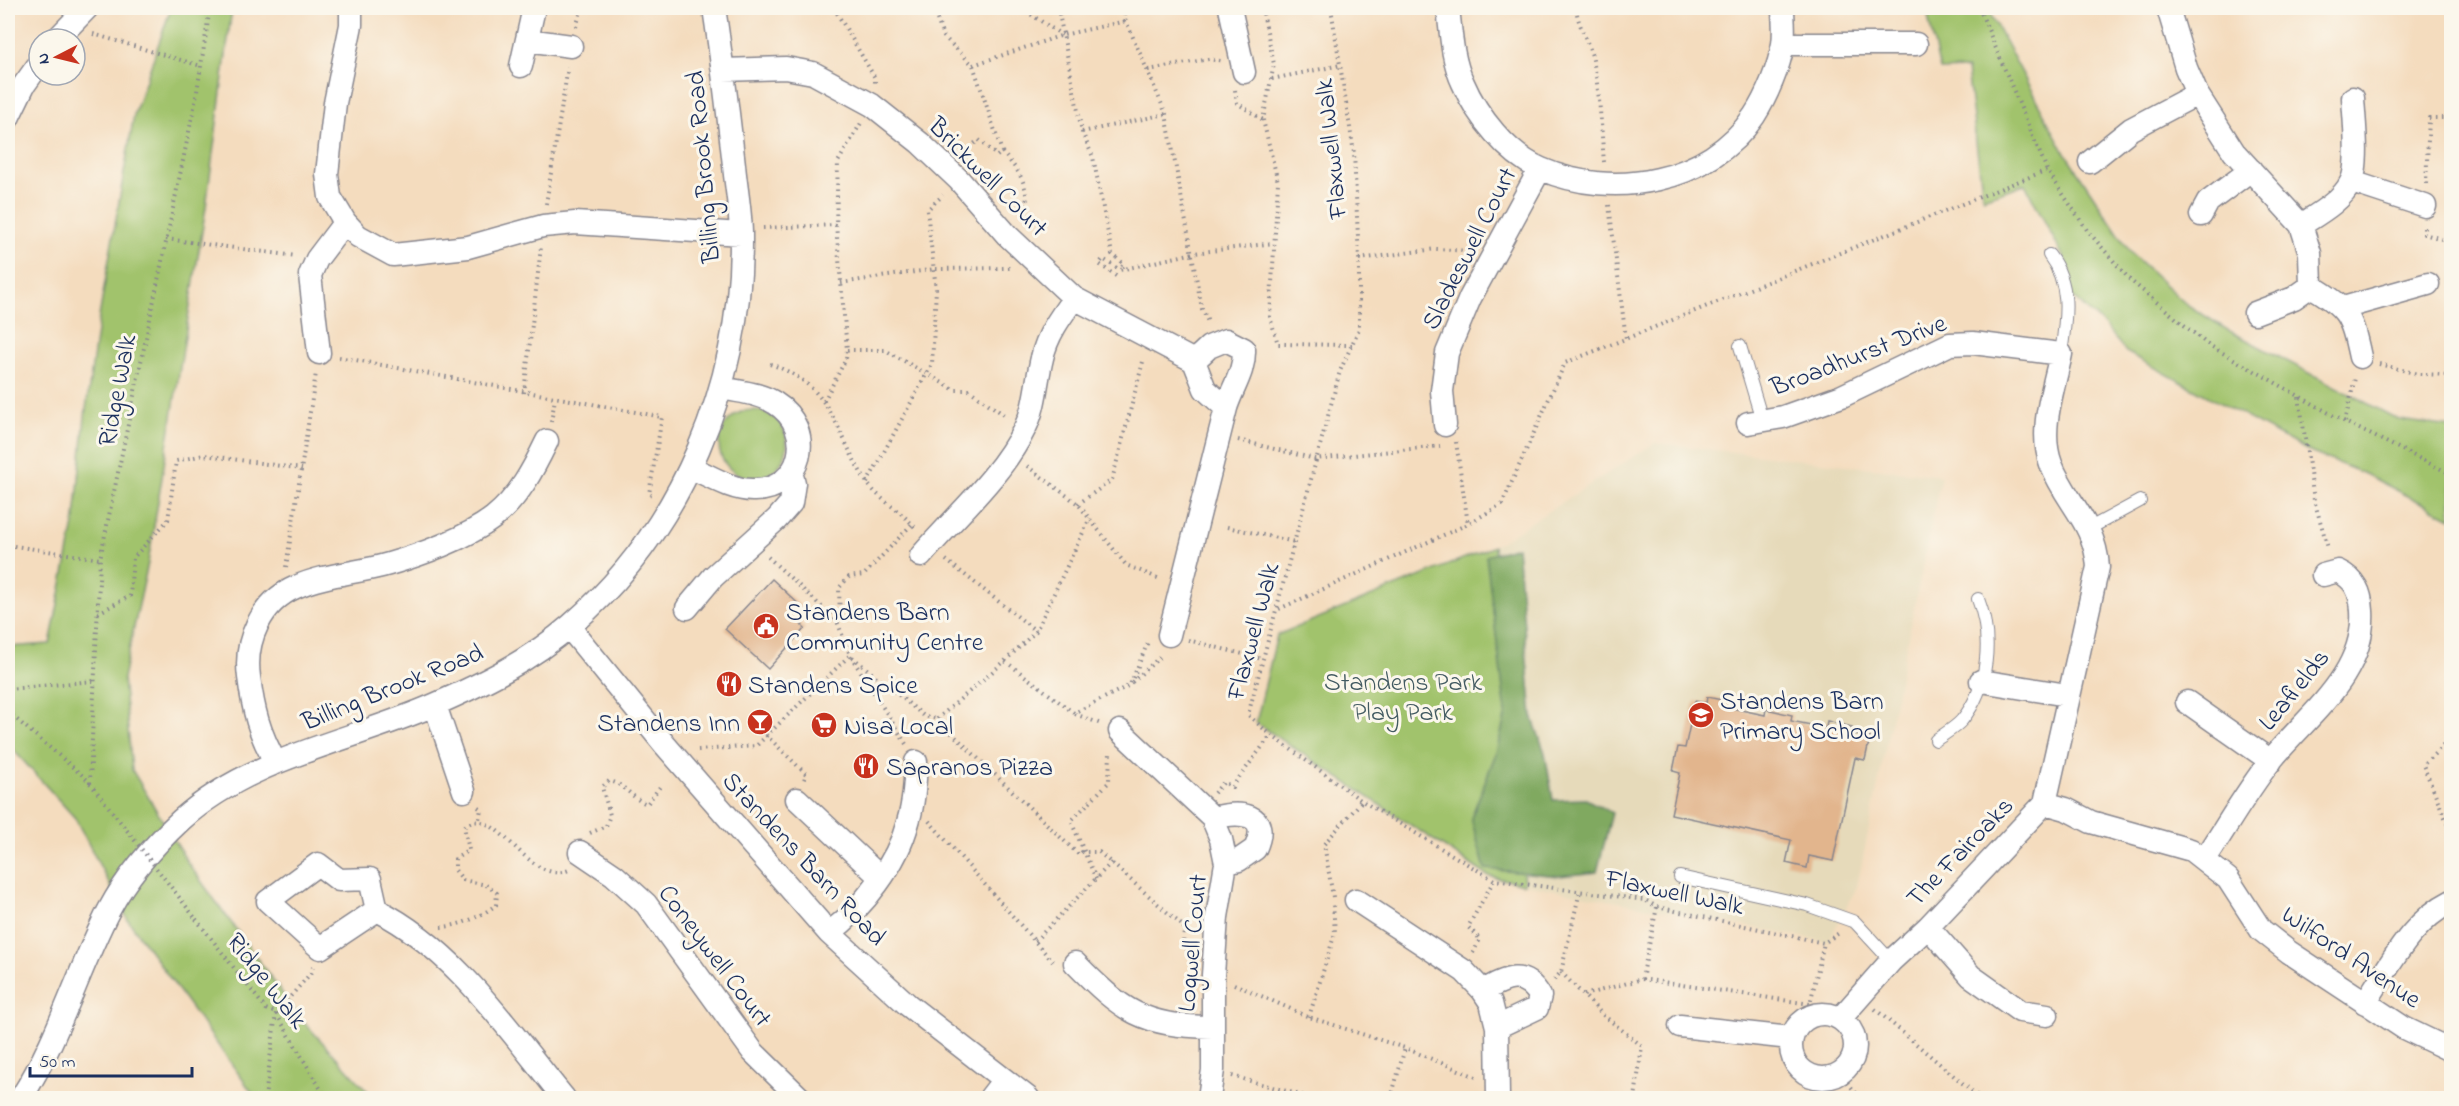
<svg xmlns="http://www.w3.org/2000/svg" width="2459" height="1106" font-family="'Indie Flower',sans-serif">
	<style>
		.built { fill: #e6daba }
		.green { fill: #a1c36c; stroke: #5e7965; stroke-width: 1.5 }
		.forest { fill: #80a960; stroke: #4e6c5f; stroke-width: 1.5 }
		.building { fill: #e2b58d }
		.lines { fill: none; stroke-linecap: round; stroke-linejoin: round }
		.service-casing { stroke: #88868e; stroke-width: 14 }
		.minor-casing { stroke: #88868e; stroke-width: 25 }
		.path { stroke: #88868e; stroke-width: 4; stroke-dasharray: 1.5 4.5; stroke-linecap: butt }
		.service { stroke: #fff; stroke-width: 12 }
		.minor { stroke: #fff; stroke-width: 22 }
		.path-bridge { stroke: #88868e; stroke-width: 4; stroke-dasharray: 1.5 4.5; stroke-linecap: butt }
		.labels { text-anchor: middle; stroke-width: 6; stroke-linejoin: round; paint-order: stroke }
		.street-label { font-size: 26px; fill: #1b2f5e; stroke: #fbf7ec }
		.poi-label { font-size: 26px; fill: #1b2f5e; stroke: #fbf7ec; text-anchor: start }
		.park-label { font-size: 26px; fill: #435b62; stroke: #fbf7ec }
	</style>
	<rect width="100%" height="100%" fill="#fbf7ec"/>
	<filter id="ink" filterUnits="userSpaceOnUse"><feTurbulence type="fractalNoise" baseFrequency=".0167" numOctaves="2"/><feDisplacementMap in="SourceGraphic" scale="12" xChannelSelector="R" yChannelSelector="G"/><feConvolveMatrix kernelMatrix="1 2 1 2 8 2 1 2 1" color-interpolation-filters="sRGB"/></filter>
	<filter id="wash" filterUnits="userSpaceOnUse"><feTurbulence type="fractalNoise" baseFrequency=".008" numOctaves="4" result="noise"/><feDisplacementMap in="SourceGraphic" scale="24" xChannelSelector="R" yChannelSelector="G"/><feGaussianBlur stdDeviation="1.35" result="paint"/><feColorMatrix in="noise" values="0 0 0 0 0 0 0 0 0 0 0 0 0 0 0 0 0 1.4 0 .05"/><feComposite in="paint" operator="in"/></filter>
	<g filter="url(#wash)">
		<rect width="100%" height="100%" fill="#f4dcbe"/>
		<path class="built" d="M1655 443 1941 476 1857 887 1828 942 1524 884 1494 546Z"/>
		<path class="green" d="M171 8H232L206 207 177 386 148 563 123 678 132 770 188 863 301 1019 374 1098H256L128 920 75 818 8 744V647L50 644 75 519 85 416 99 317 134 115Z
			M1926 8H1987L2064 151 2131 253 2163 283 2186 304 2226 329 2399 420 2451 427V518L2363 473 2312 453 2126 352 2103 324 2070 295V270L2025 184 1983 198 1967 69 1940 70Z
			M719 444a34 34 0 1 1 68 0a34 34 0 1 1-68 0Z
			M1494 546 1524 884 1488 876 1256 723 1277 635Z"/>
		<path class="forest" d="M1517 547 1532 716 1545 753 1553 800 1586 799 1612 813 1597 872 1559 876 1485 869 1471 818 1496 753 1506 713 1486 556Z"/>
		<g id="blocks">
			<path class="building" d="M772 579 809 614 800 623 805 628 768 669 725 629Z
				M1707 697 1732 702 1731 708 1765 715 1766 709 1792 715 1791 721 1826 728 1827 721 1852 727 1850 733 1870 737 1865 760 1855 758 1833 861 1809 856 1807 868 1786 863 1791 840 1671 814 1680 773 1673 771 1678 747 1685 748 1695 701 1706 703Z"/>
		</g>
	</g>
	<g filter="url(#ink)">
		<use href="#blocks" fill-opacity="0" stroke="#88868e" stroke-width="1.5"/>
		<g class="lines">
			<defs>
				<path id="service" d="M2049 255C2072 285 2066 319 2061 354
					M1740 346 1762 420
					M2090 528 2140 501
					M1936 740C1944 734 1955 728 1962 720 1989 687 1993 637 1978 599
					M1680 877 1807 905 1855 922 1891 961"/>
				<path id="minor" d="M351 8V25L335 103 327 174 330 197 345 222 358 236 393 255 468 247 543 226 575 223 741 234
					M1230 8 1244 72
					M1448 8C1451 33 1452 60 1463 83 1477 116 1508 155 1541 169 1613 200 1709 183 1754 116 1767 96 1779 67 1783 44 1785 32 1783 19 1783 8
					M2168 8 2186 68 2197 94 2234 152 2301 225 2310 253 2311 286C2348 308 2351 315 2360 357
					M57 39 87 8
					M527 40 571 46
					M1783 44H1916
					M521 66 534 8
					M723 70 786 68 813 73 872 105 920 143 959 180 1007 235 1074 298 1194 361 1205 389 1226 408 1169 635
					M8 118 24 85 39 64
					M2090 162 2131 129 2197 94
					M2352 182 2425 206
					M2201 215 2208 202 2251 170
					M2301 225C2318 214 2342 201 2351 182 2360 165 2354 118 2353 98
					M2343 308 2428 284
					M2255 313 2294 298 2311 286
					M319 353 310 275 317 259 345 222
					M1194 361 1209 347 1226 340 1244 349C1245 372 1232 388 1226 408
					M1748 423 1783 417 1842 396 1950 344 1973 343 2061 354C2054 388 2038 430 2051 464 2066 503 2095 522 2098 567L2045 803 1928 927 1891 961 1840 1019
					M1445 425 1442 391 1447 353 1470 298 1540 169
					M692 468C710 476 732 490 752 490 803 492 817 429 775 403 760 393 739 392 722 388
					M921 556C956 515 1001 477 1025 428 1036 406 1036 382 1042 358 1047 335 1061 316 1074 298
					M687 608 713 577 777 519 791 503 794 483 791 472
					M569 627 665 745 829 933 908 1005 1028 1098
					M1981 681 2067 695
					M2187 702 2271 761
					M435 705 464 791
					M1120 731 1212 817 1221 839 1226 863 1217 917 1213 975V1070L1209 1098
					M276 763C259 734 253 709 249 677 244 641 261 602 296 587 324 574 359 573 389 564 420 555 467 538 493 518 519 497 533 470 547 441
					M797 799 880 877
					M2045 803 2066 809 2091 822 2191 850 2228 879 2261 930 2289 952 2404 1028 2452 1051
					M1213 818C1239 811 1272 812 1255 849L1239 860 1226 863
					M580 852 614 875 646 904 753 1052 800 1098
					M2205 859C2227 826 2247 790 2272 759 2308 715 2366 674 2362 611 2361 592 2355 579 2338 571L2323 575
					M318 864 339 880 370 879 377 910 320 948 268 901Z
					M1356 900 1464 971 1483 991 1491 1003 1497 1027 1498 1098
					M377 910C456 950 509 1031 564 1098
					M1928 927 1971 976 2020 1011 2047 1015
					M829 933C863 908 897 864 908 822 914 803 915 782 916 762
					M1075 963C1123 1012 1143 1026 1212 1027
					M1483 991C1506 978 1524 969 1540 996L1537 1008 1497 1027
					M2365 1003C2390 966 2410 922 2452 901
					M1791 1046a32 32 0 1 1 64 0a32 32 0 1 1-64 0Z
					M1680 1026 1791 1038
					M21 1098C59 1039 77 972 109 910 127 876 153 846 181 820 252 756 350 742 434 705 482 684 531 660 571 625 683 528 742 383 741 236 741 212 736 188 734 165 728 112 722 60 714 8
					M990 1098 1003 1081"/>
			</defs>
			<use href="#service" class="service-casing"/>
			<use href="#minor" class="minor-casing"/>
			<path class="path" d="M834 8 875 78V83
				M933 8 943 36 973 65 1002 152 997 156 979 140 971 146
				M1021 8 1062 35
				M1058 8 1082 132 1093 157 1112 254 1124 264 1120 270
				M1123 8 1126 21 1166 114 1202 309 1209 324
				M1262 8 1274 64 1263 120 1278 182 1270 317 1278 344 1352 345
				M1331 8 1354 153 1359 259V329L1340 371 1248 715 1271 735 1362 801 1494 880 1645 900 1657 907 1824 943 1839 933
				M1576 8C1578 26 1589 42 1593 60 1600 93 1601 128 1604 162
				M1979 8 2047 170 2087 230 2130 280 2207 344 2345 422 2447 472 2452 491
				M576 27 582 8
				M93 34 201 66
				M973 65 1063 35 1126 21
				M1148 70 1209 59 1221 61
				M1272 79 1341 65
				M1235 90 1237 103 1263 120
				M1082 132 1166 114
				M1002 152C1021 174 1027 181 1027 211
				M2426 184 2429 118H2452
				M546 204 568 67
				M1609 205 1626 339
				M2424 227V234L2452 242
				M763 228 836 225
				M166 239 296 256
				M1359 259 1436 249 1471 251
				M1116 276 1099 264 1103 259 1120 270 1194 253 1274 243
				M841 283 935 269 1011 268
				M847 350H885L955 390H969L1007 417
				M339 357 662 417 649 494 651 495
				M770 364C833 385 835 432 866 481 878 500 903 511 916 529
				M2379 364 2418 374 2452 375
				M524 393 541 247
				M2299 397 2314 500 2328 548
				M824 401 846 359 847 350 836 225 838 162 861 123
				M551 422 555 399
				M2345 422 2355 378
				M1238 440 1315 459 1440 446
				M1456 442 1468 524
				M1027 466 1078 504 1126 565 1160 579
				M867 483 932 364 936 289 927 210 943 195
				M1078 504 1112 480 1144 358
				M1227 527 1295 542
				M8 545 100 559
				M768 557 837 621 850 655 906 744
				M946 560 1036 631
				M286 567 316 373
				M1279 609 1468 524 1502 504 1565 363 2047 170
				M98 613 130 596 133 558 168 520 176 461 204 455 302 469
				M837 621 840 618 839 588 849 577 864 575 912 524
				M1188 640 1262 659
				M1005 661 1036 631 1090 518
				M1132 682 1162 655
				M8 689 94 681
				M8 712 90 782
				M1075 714 1101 724
				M937 719 1005 661 1074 713 1130 685 1148 642
				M766 735 806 774 804 780
				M2452 737 2423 765 2452 834
				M698 750 756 746 850 655 924 716 937 719 1079 855 1082 852H1099L1184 927 1183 949 1193 950
				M90 783 100 559 196 98 210 8
				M1214 793 1224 782 1232 787 1271 735
				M478 807 481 809 479 820
				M929 821 1053 962
				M590 833 606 826 610 815 602 787 609 781C624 783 632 799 647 804L662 784
				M1096 879 1071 821 1109 782 1110 751
				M1333 897 1324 844 1362 801
				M196 919 266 1009 276 1013 326 1098
				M441 927C460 926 482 916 496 905L497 893 486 885 463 880 455 870V859L469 850 464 827C495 799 528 888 569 870
				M1035 941 1112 862
				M1473 953 1480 939 1468 927 1494 880
				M1561 972 1603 1015 1642 1046 1635 1098
				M1642 979 1810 1004 1824 943
				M1554 980 1561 972 1580 891
				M1234 984 1309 1017 1405 1048 1476 1077
				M1584 995 1642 979 1657 907
				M1875 1009 1980 1098
				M1309 1017 1335 933 1333 904
				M1840 1073 1860 1098
				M1232 1076 1312 1098
				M265 1098 276 1013 310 974 313 967
				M1391 1098 1405 1048"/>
			<use href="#service" class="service"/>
			<use href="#minor" class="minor"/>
			<path class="path-bridge" d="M90 783 196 919"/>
		</g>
	</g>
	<defs>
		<symbol id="civic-disc" viewBox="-11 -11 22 22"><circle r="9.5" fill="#c8321e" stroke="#fbf7ec"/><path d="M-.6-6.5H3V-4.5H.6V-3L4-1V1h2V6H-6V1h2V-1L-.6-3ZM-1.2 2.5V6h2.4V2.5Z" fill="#fff"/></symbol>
		<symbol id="restaurant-disc" viewBox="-11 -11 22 22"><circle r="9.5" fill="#c8321e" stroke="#fbf7ec"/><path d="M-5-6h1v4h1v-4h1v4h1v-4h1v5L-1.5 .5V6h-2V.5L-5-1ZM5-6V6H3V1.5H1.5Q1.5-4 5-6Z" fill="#fff"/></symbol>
		<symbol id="school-disc" viewBox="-11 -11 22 22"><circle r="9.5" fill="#c8321e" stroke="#fbf7ec"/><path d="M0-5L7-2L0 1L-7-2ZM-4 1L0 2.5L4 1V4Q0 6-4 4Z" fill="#fff"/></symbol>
		<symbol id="bar-disc" viewBox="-11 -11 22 22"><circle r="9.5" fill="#c8321e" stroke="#fbf7ec"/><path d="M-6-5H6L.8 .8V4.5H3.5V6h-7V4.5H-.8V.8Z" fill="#fff"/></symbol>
		<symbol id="supermarket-disc" viewBox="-11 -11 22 22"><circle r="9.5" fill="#c8321e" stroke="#fbf7ec"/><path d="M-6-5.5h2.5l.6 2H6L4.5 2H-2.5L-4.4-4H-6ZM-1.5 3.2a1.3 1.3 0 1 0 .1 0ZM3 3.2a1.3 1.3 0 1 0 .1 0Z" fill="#fff"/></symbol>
	</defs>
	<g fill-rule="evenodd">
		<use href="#civic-disc" x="751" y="611" width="30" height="30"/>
		<use href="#restaurant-disc" x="714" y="669" width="30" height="30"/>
		<use href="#school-disc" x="1686" y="700" width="30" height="30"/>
		<use href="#bar-disc" x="745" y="707" width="30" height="30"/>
		<use href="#supermarket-disc" x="809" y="710" width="30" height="30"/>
		<use href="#restaurant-disc" x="851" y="751" width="30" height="30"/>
	</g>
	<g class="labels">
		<g class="street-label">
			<text transform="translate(1330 149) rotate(-96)" y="9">Flaxwell Walk</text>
			<text transform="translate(702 167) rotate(-95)" y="9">Billing Brook Road</text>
			<text transform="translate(989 176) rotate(45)" y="9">Brickwell Court</text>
			<text transform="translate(1468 248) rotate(-63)" y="9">Sladeswell Court</text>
			<text transform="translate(1858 354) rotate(-21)" y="9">Broadhurst Drive</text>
			<text transform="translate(116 390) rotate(-79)" y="9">Ridge Walk</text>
			<text transform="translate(1252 631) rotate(-75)" y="9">Flaxwell Walk</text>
			<text transform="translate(392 686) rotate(-22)" y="9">Billing Brook Road</text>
			<text transform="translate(2293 689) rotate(-51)" y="9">Leafields</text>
			<text transform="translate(1959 851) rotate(-46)" y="9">The Fairoaks</text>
			<text transform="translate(805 858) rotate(47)" y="9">Standens Barn Road</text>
			<text transform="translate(1675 891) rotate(12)" y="9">Flaxwell Walk</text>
			<text transform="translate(1191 943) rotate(-85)" y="9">Logwell Court</text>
			<text transform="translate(716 955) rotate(53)" y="9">Coneywell Court</text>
			<text transform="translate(2352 956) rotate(34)" y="9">Wilford Avenue</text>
			<text transform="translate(268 980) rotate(52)" y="9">Ridge Walk</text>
		</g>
		<g class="poi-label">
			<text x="786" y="620">Standens Barn<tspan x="786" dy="30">Community Centre</tspan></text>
			<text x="748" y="693">Standens Spice</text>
			<text x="1720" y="709">Standens Barn<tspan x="1720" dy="30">Primary School</tspan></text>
			<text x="740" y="731" text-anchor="end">Standens Inn</text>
			<text x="844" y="734">Nisa Local</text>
			<text x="886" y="775">Sapranos Pizza</text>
		</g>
		<g class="park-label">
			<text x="1403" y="690">Standens Park<tspan x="1403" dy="30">Play Park</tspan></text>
		</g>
	</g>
	<rect width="2459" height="1106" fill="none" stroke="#fbf7ec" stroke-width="30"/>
	<g transform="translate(57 57) rotate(263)"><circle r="28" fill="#fbf7ec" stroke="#a1a7b3" stroke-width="1.5"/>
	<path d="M0-4.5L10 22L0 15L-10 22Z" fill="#c8321e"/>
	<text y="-9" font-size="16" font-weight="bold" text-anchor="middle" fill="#1b2f5e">N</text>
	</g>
	<path d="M30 1067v9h162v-9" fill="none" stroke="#1b2f5e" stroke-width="3"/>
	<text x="39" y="1067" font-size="18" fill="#1b2f5e" stroke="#fbf7ec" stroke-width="4.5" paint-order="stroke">50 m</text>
</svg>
